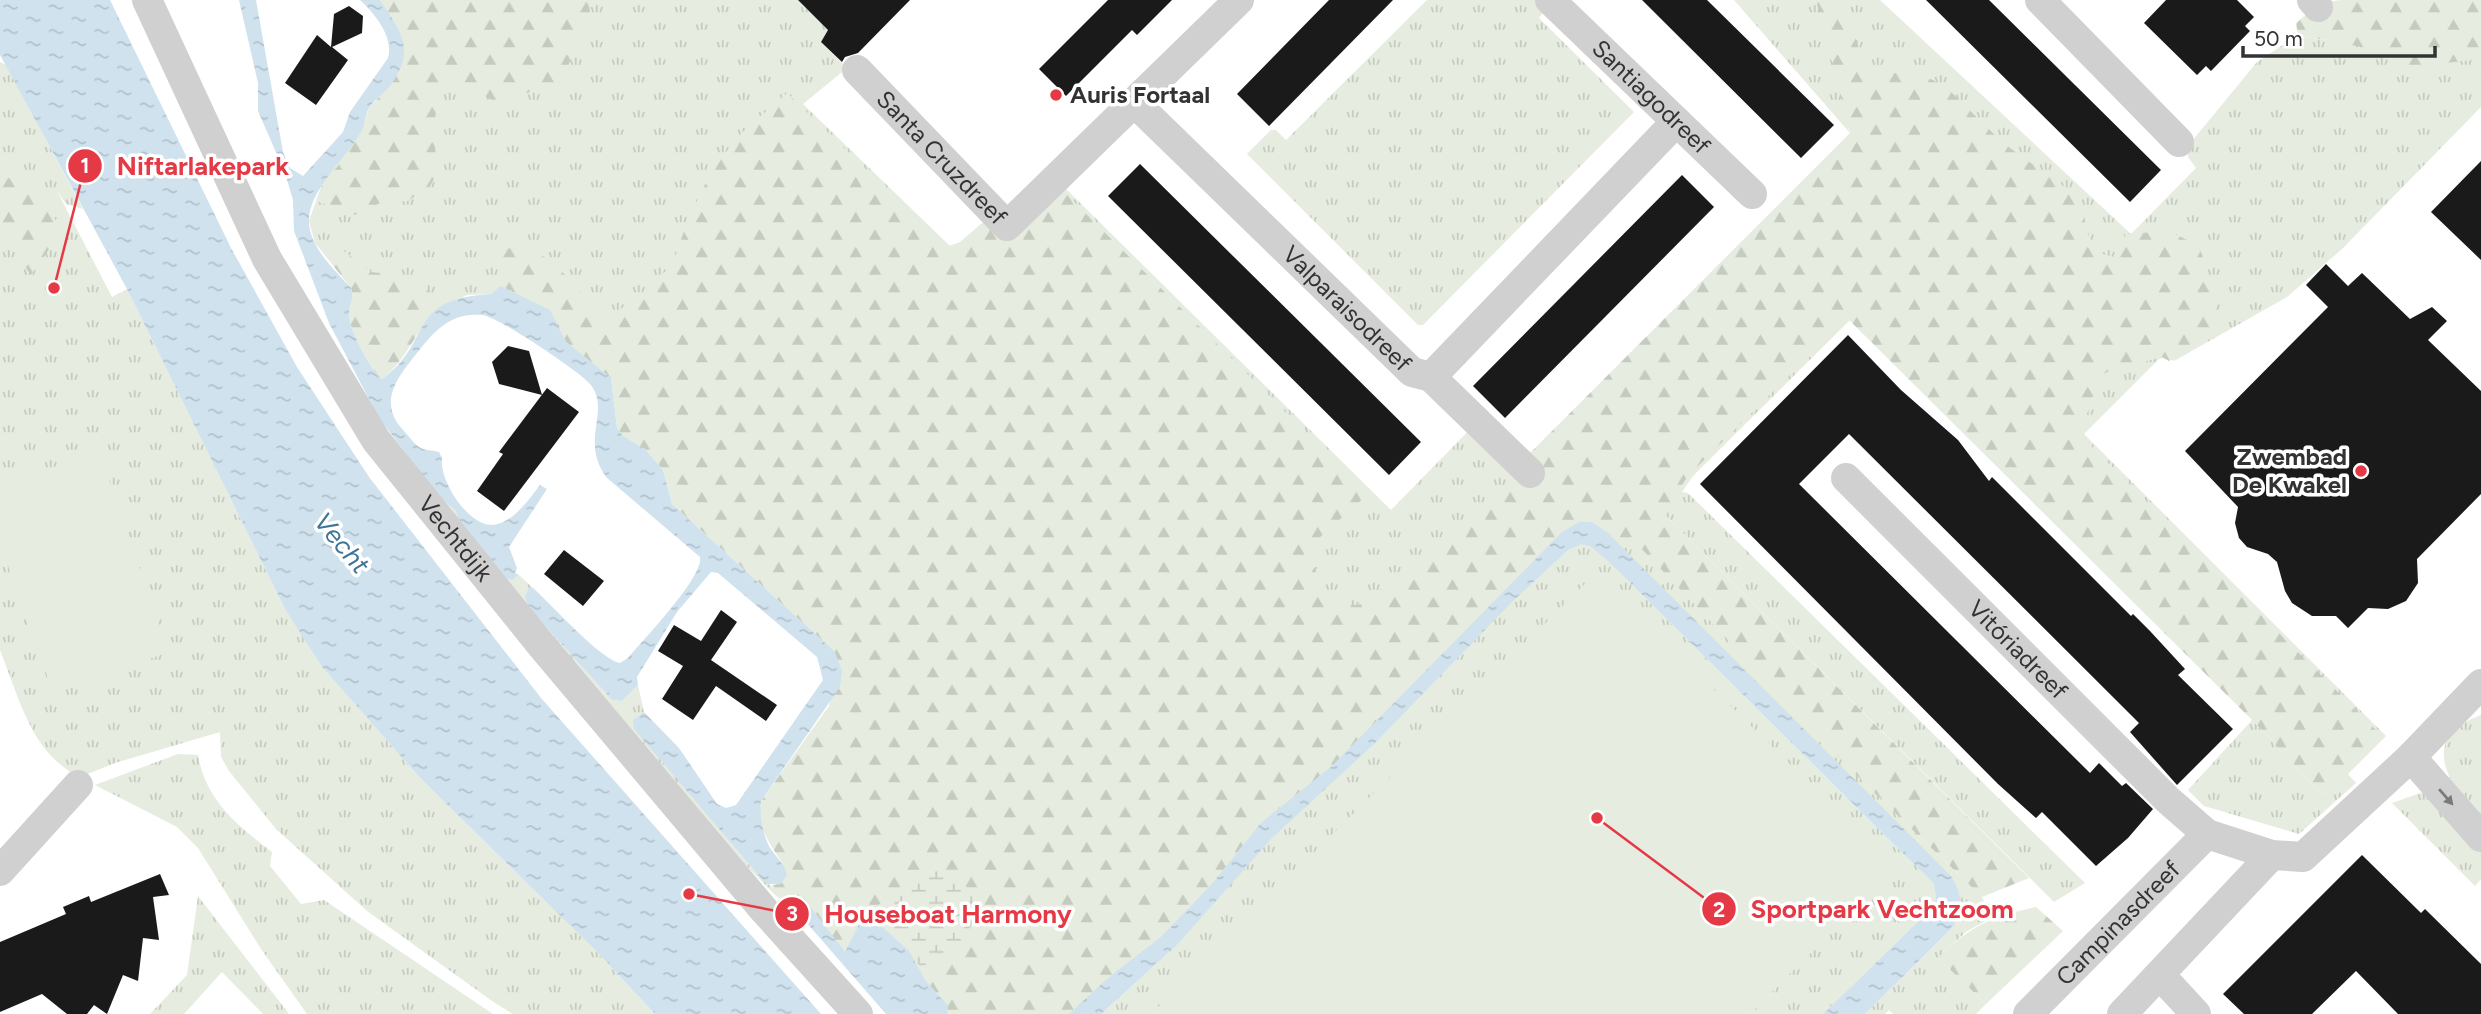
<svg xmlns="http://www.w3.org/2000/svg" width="2481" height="1014" font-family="Figtree,sans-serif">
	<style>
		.grass { fill: url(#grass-tufts) }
		.forest { fill: url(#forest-firs) }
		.wetland { fill: url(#wetland-marsh) }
		.pitch { fill: #e6ecdf }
		.water { fill: url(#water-ripples) }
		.building { fill: #1a1a1a }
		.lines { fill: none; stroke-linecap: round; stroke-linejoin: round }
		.minor { stroke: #d0d0d0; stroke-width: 30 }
		.oneway { fill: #7a7a7a }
		.poi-dot { fill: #e63946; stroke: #fff; stroke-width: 2.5 }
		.labels { text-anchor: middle; stroke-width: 7; stroke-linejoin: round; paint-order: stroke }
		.poi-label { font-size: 24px; font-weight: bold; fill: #333; stroke: #fff; text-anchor: start }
		.street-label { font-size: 24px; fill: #333; stroke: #fff }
		.water-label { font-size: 26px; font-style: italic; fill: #3f7597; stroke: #fff }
		.leader { fill: none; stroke: #e63946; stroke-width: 2.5 }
		.callout-dot { fill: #e63946; stroke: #fff; stroke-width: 2.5 }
		.mark-label { font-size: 21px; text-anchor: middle; font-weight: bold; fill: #fff }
		.callout-label { font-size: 26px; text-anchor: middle; font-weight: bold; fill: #e63946; stroke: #fff; stroke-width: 7; stroke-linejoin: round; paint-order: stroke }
	</style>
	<defs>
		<pattern id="grass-tufts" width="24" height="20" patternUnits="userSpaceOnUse" patternTransform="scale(1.75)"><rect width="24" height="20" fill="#e6ecdf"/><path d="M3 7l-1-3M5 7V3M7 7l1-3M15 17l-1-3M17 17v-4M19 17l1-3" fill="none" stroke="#c6cbc0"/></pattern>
		<pattern id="forest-firs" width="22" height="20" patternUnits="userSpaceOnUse" patternTransform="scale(1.75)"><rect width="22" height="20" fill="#e6ecdf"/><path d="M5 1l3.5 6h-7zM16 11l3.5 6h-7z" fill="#c6cbc0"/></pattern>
		<pattern id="wetland-marsh" width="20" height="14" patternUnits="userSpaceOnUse" patternTransform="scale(1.75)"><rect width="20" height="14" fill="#e6ecdf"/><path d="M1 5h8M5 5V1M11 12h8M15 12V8" fill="none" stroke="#c6cbc0"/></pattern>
		<pattern id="water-ripples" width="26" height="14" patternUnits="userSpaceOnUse" patternTransform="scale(1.75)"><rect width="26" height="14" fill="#cfe2ee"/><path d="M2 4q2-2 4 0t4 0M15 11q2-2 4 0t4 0" fill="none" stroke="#b2c2cd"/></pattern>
	</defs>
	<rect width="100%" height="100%" fill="#fff"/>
	<path class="grass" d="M380 0H798L828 30 821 42 847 68 803 104 951 247 1064 187 1391 510 1484 415 1532 454 1854 133 1848 127 1850 133 1734 0H1880L2131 234 2196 168 2188 157V146L2257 62 2298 35 2324 40 2481 0V107L2342 249 2287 297 2174 361 2167 357 2159 359 2084 434 2386 736 2348 774 2356 783 2299 834 2204 806 2188 790 2252 720 2322 795 2325 792 1852 318 1693 476 1682 492 1688 493 2085 883 2054 902 1666 516 1864 783 1982 897 1992 917 1966 932 1938 958 1986 1004 1976 1014H1893L1889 1010 1885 1014H1865L1952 928 1961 903 1610 563 1934 884 1936 898 1932 908 1823 1014H1750L1894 868 1156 1014H1101L1177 945 1074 1014H890L800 914 774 894 732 851 518 600 440 498 456 511 457 517 512 580 519 575 533 588H529L528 607 612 700 622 701 638 685 644 712 633 720C677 775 719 831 766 883L775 888 845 688 618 384 492 294 467 295 429 314 315 243 309 221 323 182 390 86 400 29Z
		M1427 0H1553L1539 18 1634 112 1423 325H1418L1247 154 1271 130H1276L1286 140Z
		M0 62 6 65 83 209 66 204 57 191 112 297 127 289 283 605 322 667 421 779 597 952 655 1014H513L492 1001 367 911 276 829 229 771 221 757 220 732 115 763 80 777C31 754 19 697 0 650Z
		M2481 715V823C2451 786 2415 739 2481 715Z
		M178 754 198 755C206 801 237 825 272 852L270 866 301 904 324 900 493 1014H307L261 949 198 848 177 827 95 785Z
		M2423 792 2481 850V879L2475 886 2392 803Z
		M198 896 289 1014H263L222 972 184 1014H150L187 975Z"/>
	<path class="forest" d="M380 0H588L590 11 562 81 498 103 451 79 438 88 434 132 437 174 430 186 408 201 380 203 355 215 316 201 323 182 338 166 363 128 369 107 390 86 404 41Z
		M1816 0H1846L1865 73H1913L1933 80 1950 91 2003 143 2073 193 2083 205 2086 229 2095 252 2114 257 2126 234 2169 231 2199 246 2215 292 2219 333 2169 361 2162 357C2141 363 2114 366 2097 378L2091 405 2078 433 2382 736 2322 795 2252 720 1847 318 1688 476 1663 513 2029 878 1982 897 1864 783 1638 545 1621 547 1608 533H1562L1332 766 1261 823 1211 885 1161 937 1108 978 1069 1014H947L948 1006 925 980 923 971 947 951 974 914C970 878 961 879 928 870L866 914 846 952 801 898 792 906 772 885 781 884 785 868C772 845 756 830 761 801L829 706 835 652 672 504 663 470 645 449 623 436 617 428 611 378 566 342 558 323 530 298 500 286 498 275 505 249C552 239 575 297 609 316L655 288 663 273 672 267C688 216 706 172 742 133 756 118 773 107 787 93L946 247 960 242 988 218 1059 187 1368 494 1308 548 1322 591 1357 606 1440 548 1518 479 1528 455 1850 133Z
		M2341 0H2481V59L2410 67 2378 50 2298 35 2296 23 2320 3Z
		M13 176 33 182 62 231 31 275 0 232V182Z
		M315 243 335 244 371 272 412 277 444 303C417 324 409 359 382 379 371 371 349 329 349 315 349 304 355 299 351 288Z
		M2036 907 2063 931 1986 1004 1938 958C1974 924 1988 918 2036 907Z"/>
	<path class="wetland" d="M928 870C960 871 988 899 968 932 959 946 937 963 923 971L909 951 881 926 859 925 866 914Z"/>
	<path class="pitch" d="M99 451 169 652 53 693 0 543V486Z
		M1596 573 1895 868 1750 1014H1151Z"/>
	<path class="water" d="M0 0H110L231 248 297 367 369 477 541 698 821 1014H655L597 952 421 779 322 667 285 609 127 289 0 55Z
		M239 0H256L283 152 290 168 303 176 343 132 350 112 388 58C394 37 375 14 360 0H380C402 33 416 50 390 86 385 93 376 98 371 105 365 112 366 122 362 130 347 158 309 189 309 221 309 247 335 270 351 288 355 299 349 304 349 315 349 329 371 371 382 379 434 342 405 298 492 294L500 286 550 310 566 342 611 378 617 428 623 436 645 449 663 470 672 504 835 652 842 671 840 687 761 801C759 815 763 834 769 846 775 857 784 862 787 875L781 884H766L634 729 633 720 644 712 679 748 717 804 726 808 736 805 823 680 817 657 718 573 711 572 677 612 637 677 638 685 622 701 612 700 528 607 525 596 529 588H533C552 605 600 659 620 663L628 658C642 641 704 577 700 557L607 478C578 440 613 409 589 383 577 370 497 316 482 315 451 312 434 331 417 353 397 378 377 403 404 431 409 436 416 447 423 449 428 451 433 450 439 452L442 458C439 480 467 524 491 525 512 525 530 498 540 485L547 489 509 547 517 568 515 573 519 575 512 580 503 578 457 517 456 511 440 498 379 418 329 323 294 231 293 200 285 173 258 111V83Z
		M1579 522H1592L1608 533 1951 876C1963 895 1963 910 1952 928L1865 1014H1823L1932 908 1936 898 1934 884 1607 560 1590 546 1581 544 1568 550 1512 602 1374 744 1272 838 1176 946 1101 1014H1069L1108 978 1161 937 1211 885 1261 823 1332 766 1562 532Z
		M803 897 845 952 859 925 881 926 909 951 925 980 948 1006 947 1014H886L792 906Z"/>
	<path class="building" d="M798 0H910L858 53 845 57 842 62 821 42 828 30Z
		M1108 0H1172L1137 35 1132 30 1066 96 1039 69Z
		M1329 0H1393L1269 126 1237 94Z
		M1642 0H1707L1834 125 1801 158Z
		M1926 0H1989L2161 170 2130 202Z
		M2166 0H2237L2254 17 2245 26 2250 31 2211 71 2206 66 2197 75 2144 23Z
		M349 6 363 16 362 33 332 47 348 60 316 105 285 83 317 35 331 47 334 14Z
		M2481 161V260L2431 212Z
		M1140 164 1421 442 1389 475 1108 196Z
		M1682 175 1714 207 1505 418 1473 386Z
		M2326 264 2348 286 2362 273 2410 319 2432 307 2447 321 2428 340 2481 391V494L2417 559 2418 583 2406 601 2388 609 2368 608 2348 628 2336 616H2312L2292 603 2285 591 2277 562 2268 554 2247 547 2239 538 2235 523 2238 507 2185 451 2328 307 2306 285Z
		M1848 335 1901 390 1958 440 1989 481 1992 477 2131 616 2133 614 2150 631 2185 669 2178 675 2233 729 2177 785 2130 732 2139 723 1849 434 1799 484 2090 773 2099 763 2122 786 2126 783 2153 809 2128 838 2096 866 2042 812 2036 818 1998 784 1700 484Z
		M508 346 529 351 542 395 499 384 492 362Z
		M547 388 579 412 504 511 477 491 503 454 499 452Z
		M564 550 604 581 583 606 544 574Z
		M721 610 737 622 711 660 777 705 766 721 716 686 693 720 662 699 683 666 658 651 674 625 701 641Z
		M2362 855 2421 913 2425 909 2481 964V1014H2398L2356 971 2312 1014H2244L2223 994Z
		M160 874 169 895 153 897 159 940 143 938 138 981 123 975 107 1014 94 1005 87 1014H67L42 994 0 1012V942L66 914 63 907 89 896 91 902Z"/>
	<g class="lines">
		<g class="minor">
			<path id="s1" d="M147 0 267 259 376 440 542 646 764 910 858 1014"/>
			<path id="s2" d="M1550 0 1752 194"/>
			<path d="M2040 0 2179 142"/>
			<path d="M2312 0 2318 7"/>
			<path id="s3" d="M857 70 1007 226 1239 0"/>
			<path id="s4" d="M1136 104 1412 372 1431 377 1675 123"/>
			<path d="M1431 377 1530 473"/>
			<path id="s5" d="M1846 478 2168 800 2207 834 2272 855 2303 857 2411 757 2481 684"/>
			<path d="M2411 757 2481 837"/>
			<path d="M0 871 78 785"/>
			<path d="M2160 975 2196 1014"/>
			<path id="s6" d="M2028 1014 2207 834"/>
			<path d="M2122 1014 2272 855"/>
		</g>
	</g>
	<defs><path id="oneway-solid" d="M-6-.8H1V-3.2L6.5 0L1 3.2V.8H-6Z" transform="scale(1.75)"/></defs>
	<use class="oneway" href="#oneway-solid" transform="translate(2446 797) rotate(49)"/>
	<g class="poi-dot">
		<circle cx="1056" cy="95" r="7"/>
		<circle cx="2361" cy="471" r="7"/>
	</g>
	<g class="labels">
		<g class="poi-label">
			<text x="1070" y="103">Auris Fortaal</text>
			<text x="2347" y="465" text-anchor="end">Zwembad<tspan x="2347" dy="28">De Kwakel</tspan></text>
		</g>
		<g class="street-label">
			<text dy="8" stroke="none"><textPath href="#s2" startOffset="140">Santiagodreef</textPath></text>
			<text dy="8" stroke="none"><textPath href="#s3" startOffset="122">Santa Cruzdreef</textPath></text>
			<text dy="8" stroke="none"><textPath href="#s4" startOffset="294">Valparaisodreef</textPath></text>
			<text dy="8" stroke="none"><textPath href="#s1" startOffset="623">Vechtdijk</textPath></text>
			<text dy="8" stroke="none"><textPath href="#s5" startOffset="243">Vitóriadreef</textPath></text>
			<text dy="8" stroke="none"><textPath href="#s6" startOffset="128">Campinasdreef</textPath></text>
		</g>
		<g class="water-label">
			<text transform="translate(342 543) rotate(50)" y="9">Vecht</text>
		</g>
	</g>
	<path class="leader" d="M54 288L85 166M1597 818L1719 909M689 894L792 914"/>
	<g class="callout-dot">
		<circle cx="54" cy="288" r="7"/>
		<circle cx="1597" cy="818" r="7"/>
		<circle cx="689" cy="894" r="7"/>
		<circle cx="85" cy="166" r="18"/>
		<circle cx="1719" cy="909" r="18"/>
		<circle cx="792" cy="914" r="18"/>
	</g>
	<g class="mark-label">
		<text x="85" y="173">1</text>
		<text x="1719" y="917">2</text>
		<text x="792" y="921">3</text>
	</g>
	<g class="callout-label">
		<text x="203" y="175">Niftarlakepark</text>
		<text x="1882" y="918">Sportpark Vechtzoom</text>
		<text x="948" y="923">Houseboat Harmony</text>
	</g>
	<path d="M2243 46v10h192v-10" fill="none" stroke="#333333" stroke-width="3.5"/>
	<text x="2254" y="46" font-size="21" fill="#333333" stroke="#ffffff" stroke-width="5" paint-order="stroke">50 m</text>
</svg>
